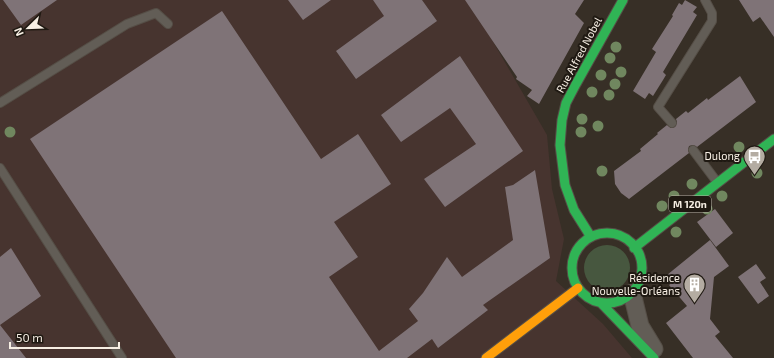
<svg xmlns="http://www.w3.org/2000/svg" width="774" height="358" font-family="'Exo 2',sans-serif">
	<style>
		.industrial { fill: #47342f }
		.green { fill: #47573f }
		.building { fill: #7f7377 }
		.lines { fill: none; stroke-linecap: round; stroke-linejoin: round }
		.lane-casing { stroke: #554e46; stroke-width: 10 }
		.street-casing { stroke: #554e46; stroke-width: 19 }
		.fast-casing { stroke: #554e46; stroke-width: 11 }
		.slow-casing { stroke: #554e46; stroke-width: 11 }
		.lane { stroke: #625d56; stroke-width: 8 }
		.street { stroke: #625d56; stroke-width: 17 }
		.fast { stroke: #30b455; stroke-width: 9 }
		.slow { stroke: #ff9f0a; stroke-width: 9 }
		.tree { fill: #70875f }
		.labels { text-anchor: middle; stroke-width: 4; stroke-linejoin: round; paint-order: stroke }
		.shield { fill: #1f1912; stroke: #b6afa5; stroke-width: 1 }
		.shield-label { font-size: 10px; font-weight: bold; fill: #f7efe4 }
		.street-label { font-size: 11px; fill: #f7efe4; stroke: #1f1912 }
		.poi-label { font-size: 11px; fill: #f7efe4; stroke: #1f1912; text-anchor: end }
	</style>
	<rect width="100%" height="100%" fill="#372f26"/>
	<path class="industrial" d="M0 0H469L547 135 552 189 564 239 556 281 603 324 632 358H0Z"/>
	<path class="green" d="M584 268a23 23 0 1 1 46 0a23 23 0 1 1-46 0Z"/>
	<path class="building" d="M3 0H57L21 25Z
		M288 0H331L303 20Z
		M373 0H422L437 21 356 79 336 51 384 16Z
		M465 0H584L575 14 584 23 539 104 527 96 532 90 516 79 517 77Z
		M685 0 697 7 693 12 697 15 663 72 666 75 663 80 653 96 649 93 645 99 633 91 656 52 652 49 673 16 672 15 679 3 682 5Z
		M739 0H774V37L760 17 753 22Z
		M222 11 321 159 358 134 391 184 334 222 358 257 329 277 379 351 418 321 409 309 423 293 447 257 462 277 513 240 505 187 513 185 535 170 550 258 483 305 488 310 438 348 432 339 407 358H176L30 139Z
		M460 56 523 151 445 207 424 179 476 144 450 108 401 142 381 115Z
		M740 76 756 102 697 147 693 145 689 146 688 150 689 153 629 199 621 193 615 184 614 171 641 151 640 149 658 134 657 133 667 125 671 128 675 127 677 122 676 119 686 111 688 113 707 98 708 100Z
		M715 209 733 233 716 247 697 222Z
		M710 240 729 266 714 277 710 319 720 332 715 336 733 358H693L666 323 687 306 669 285 673 282 667 275Z
		M11 248 41 296 0 325 26 358H0V257Z
		M756 264 766 278 760 282 769 296 758 304 738 277Z"/>
	<g class="lines">
		<defs>
			<path id="lane" d="M0 103 127 24 156 13 168 24
				M672 123 658 107 712 21V13L705 0
				M693 150 717 182
				M0 168 122 358"/>
			<path id="street" d="M632 293 640 326 654 349"/>
			<path id="fast" d="M572 268a35 35 0 1 1 70 0a35 35 0 1 1-70 0Z
				M591 237 574 210 565 185 560 145 562 120 566 103 576 84 623 0
				M634 248 774 139
				M601 303 654 358"/>
			<path id="slow" d="M486 358 578 288"/>
		</defs>
		<use href="#lane" class="lane-casing"/>
		<use href="#street" class="street-casing"/>
		<use href="#fast" class="fast-casing"/>
		<use href="#slow" class="slow-casing"/>
		<use href="#lane" class="lane"/>
		<use href="#street" class="street"/>
		<use href="#fast" class="fast"/>
		<use href="#slow" class="slow"/>
	</g>
	<g class="tree">
		<circle cx="616" cy="47" r="5.5"/>
		<circle cx="610" cy="58" r="5.5"/>
		<circle cx="621" cy="72" r="5.5"/>
		<circle cx="601" cy="75" r="5.5"/>
		<circle cx="615" cy="84" r="5.5"/>
		<circle cx="592" cy="92" r="5.5"/>
		<circle cx="609" cy="95" r="5.5"/>
		<circle cx="582" cy="119" r="5.5"/>
		<circle cx="598" cy="126" r="5.5"/>
		<circle cx="10" cy="132" r="5.5"/>
		<circle cx="581" cy="132" r="5.5"/>
		<circle cx="739" cy="147" r="5.5"/>
		<circle cx="602" cy="171" r="5.5"/>
		<circle cx="757" cy="173" r="5.5"/>
		<circle cx="692" cy="184" r="5.5"/>
		<circle cx="674" cy="196" r="5.5"/>
		<circle cx="722" cy="196" r="5.5"/>
		<circle cx="662" cy="206" r="5.5"/>
		<circle cx="707" cy="209" r="5.5"/>
		<circle cx="676" cy="232" r="5.5"/>
	</g>
	<defs>
		<symbol id="bus-pin" viewBox="-11 -11 22 30"><path d="M0 17L-7.5 6A9.5 9.5 0 1 1 7.5 6Z" fill="#b4aca2" stroke="#1f1912"/><path d="M-5-6H5V4H4V6H2V4H-2V6H-4V4H-5ZM-3.5-4V0h7V-4ZM-3.5 1.2v1.5H-2V1.2ZM2 1.2v1.5H3.5V1.2Z" fill="#fff"/></symbol>
		<symbol id="building-pin" viewBox="-11 -11 22 30"><path d="M0 17L-7.5 6A9.5 9.5 0 1 1 7.5 6Z" fill="#b4aca2" stroke="#1f1912"/><path d="M-4-6H4V6H1V3H-1V6H-4ZM-2.5-4.3h1.7v1.8h-1.7ZM.8-4.3h1.7v1.8H.8ZM-2.5-1h1.7V.8h-1.7ZM.8-1h1.7V.8H.8Z" fill="#fff"/></symbol>
	</defs>
	<g fill-rule="evenodd">
		<use href="#bus-pin" x="742" y="144" width="25" height="34"/>
		<use href="#building-pin" x="682" y="272" width="25" height="34"/>
	</g>
	<g class="labels">
		<rect class="shield" x="669" y="196" width="42" height="16" rx="3"/>
		<g class="shield-label">
			<text x="690" y="208">M 120n</text>
		</g>
		<g class="street-label">
			<text transform="translate(579 55) rotate(-62)" y="4">Rue Alfred Nobel</text>
		</g>
		<g class="poi-label">
			<text x="740" y="160">Dulong</text>
			<text x="680" y="282">Résidence<tspan x="680" dy="13">Nouvelle-Orléans</tspan></text>
		</g>
	</g>
	<g transform="translate(28 28) rotate(247)" stroke="#1f1912" stroke-width="3" paint-order="stroke">
	<path d="M0-3L7 15L0 10L-7 15Z" fill="#f7efe4"/>
	<text y="-6" font-size="11" font-weight="bold" text-anchor="middle" fill="#f7efe4">N</text>
	</g>
	<path d="M10 342v6h109v-6" fill="none" stroke="#f7efe4" stroke-width="2"/>
	<text x="16" y="342" font-size="12" fill="#f7efe4" stroke="#1f1912" stroke-width="3" paint-order="stroke">50 m</text>
</svg>
